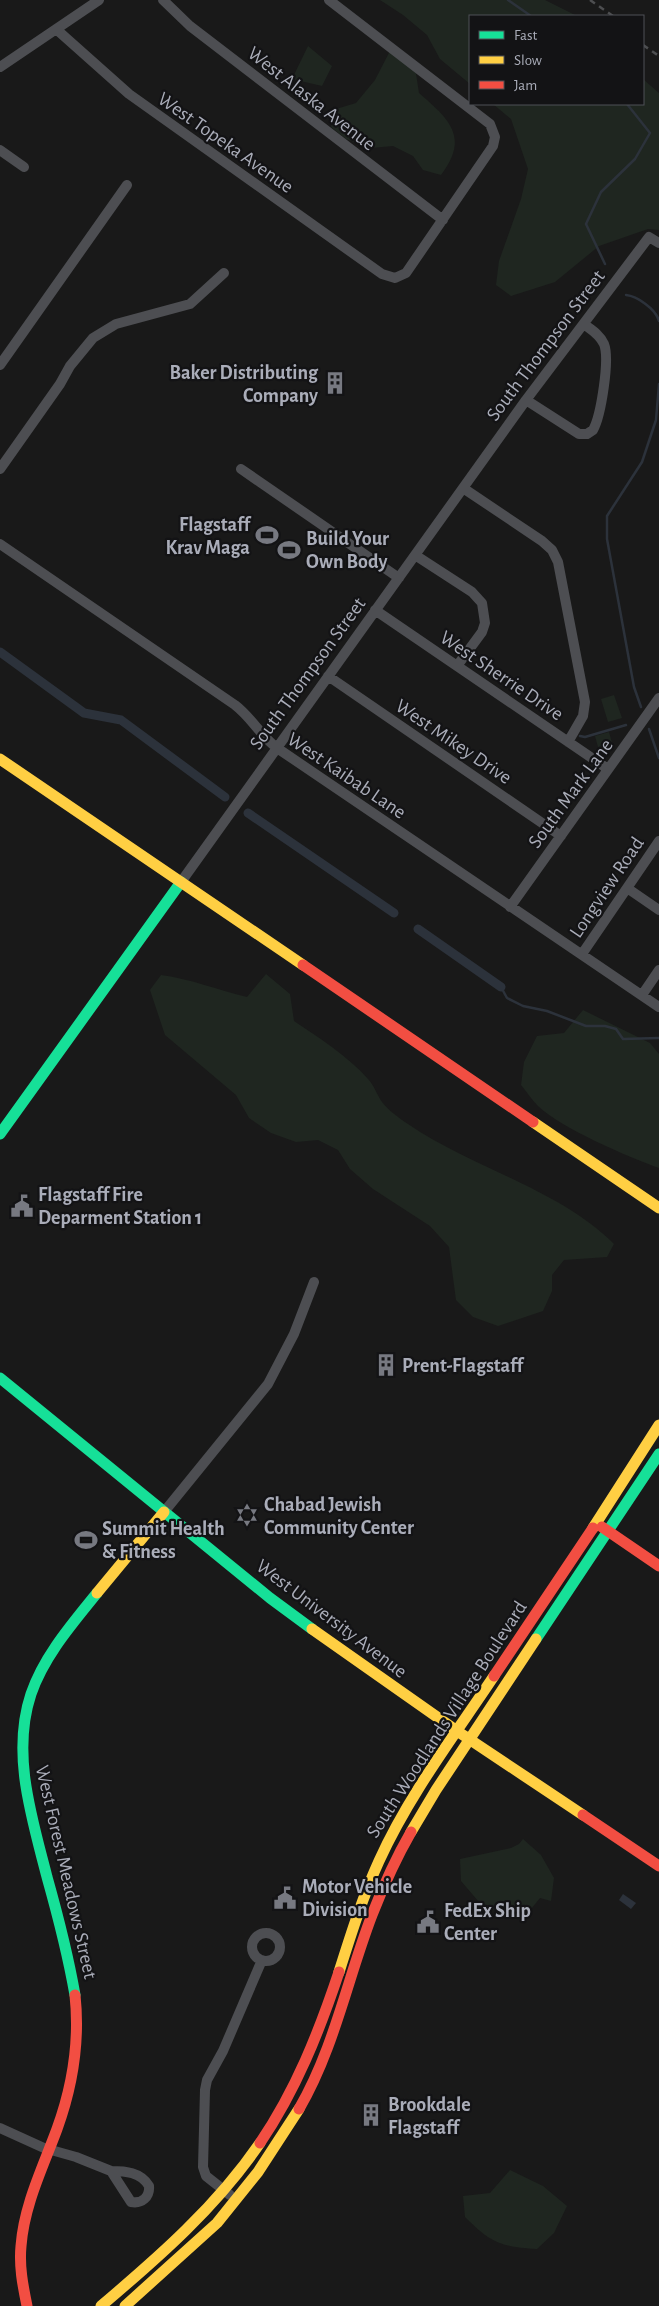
<svg xmlns="http://www.w3.org/2000/svg" width="659" height="2306" font-family="'Alegreya Sans',sans-serif">
	<style>
		.green { fill: #1f2620 }
		.water { fill: #2c323b }
		.lines { fill: none; stroke-linecap: round; stroke-linejoin: round }
		.stream { stroke: #2c323b; stroke-width: 2.5 }
		.canal { stroke: #2c323b; stroke-width: 9 }
		.street { stroke: #4d4e52; stroke-width: 10 }
		.fast { stroke: #16e098; stroke-width: 11 }
		.slow { stroke: #ffcf43; stroke-width: 11 }
		.jam { stroke: #f24e42; stroke-width: 11 }
		.rail { stroke: #4d4e50; stroke-width: 2.5; stroke-dasharray: 6 5; stroke-linecap: butt }
		.labels { text-anchor: middle; stroke-width: 4.5; stroke-linejoin: round; paint-order: stroke }
		.street-label { font-size: 20px; fill: #aaadb9; stroke: #131315 }
		.poi-label { font-size: 20px; font-weight: bold; fill: #aaadb9; stroke: #131315; text-anchor: start }
	</style>
	<rect width="100%" height="100%" fill="#191919"/>
	<path class="green" d="M380 0H545L577 16H470V84L440 59 427 35 403 15Z
		M308 46 332 66 322 86 292 79Z
		M392 47 415 67 419 93C449 119 470 137 441 175L423 170 413 156 393 146 371 148 346 139 331 127 336 109 356 103 375 80Z
		M643 79 659 93V230L648 229 599 246 555 282 511 296 496 285 499 261 521 199 528 169 511 119 493 104H643Z
		M614 695 622 718 608 722 601 699Z
		M609 732 612 743 598 747 595 736Z
		M266 974 290 994 294 1021C318 1037 349 1057 368 1079 374 1085 377 1095 382 1102 388 1110 399 1118 408 1124 472 1168 559 1189 614 1244L607 1257 564 1260 552 1275V1291L543 1311 498 1326 473 1317 456 1300 449 1247 430 1226 373 1189 350 1169 338 1150 318 1140 296 1142 271 1133 249 1118 236 1095 165 1035 150 990 161 975C191 979 218 990 247 997Z
		M583 1010 650 1043 659 1054V1168C628 1157 561 1128 538 1106 532 1100 527 1092 521 1085L524 1062 537 1036 564 1033Z
		M523 1839 541 1855 554 1878 551 1901 540 1898 522 1920 506 1916 479 1902 461 1881 460 1859 511 1848 519 1844Z
		M510 2170 543 2186 567 2206 554 2233 537 2249C501 2247 491 2243 465 2217L463 2196 490 2193Z"/>
	<path class="water" d="M623 1894 636 1903 631 1909 619 1900Z"/>
	<g class="lines">
		<path class="stream" d="M508 0 531 16
			M605 264 586 224 601 192 635 159 650 133 627 104
			M626 295C637 296 656 309 659 321
			M641 707 634 687 607 539V516L642 462 656 420 659 384
			M649 729 659 758
			M580 736 585 737 626 725
			M501 987 507 998 523 1006 547 1011 586 1026H605L616 1029 623 1039 659 1038"/>
		<path class="canal" d="M0 652 84 713 121 720 225 797
			M248 813 394 913
			M418 929 501 987"/>
		<path class="street" d="M163 0 190 26 443 220
			M56 29 129 94 382 274 395 278 406 273 493 146 495 137 490 124 329 0
			M0 67 99 0
			M0 150 24 167
			M0 365 127 185
			M526 400 579 434H587L593 430C601 416 610 359 604 344 600 335 592 330 585 325
			M0 469 60 384 70 366 93 338 116 324 190 304 224 273
			M241 469 399 578
			M463 488 542 541 552 550 558 562 585 702 583 716 568 742
			M0 544 235 705C251 717 260 735 277 748L659 1007
			M415 555 472 592 482 603 485 623 482 632 457 666
			M375 610 608 769
			M328 676 561 836
			M181 882 526 400 649 237 659 243
			M627 888 659 910
			M510 907 659 698
			M582 954 659 841
			M642 995 659 970
			M164 1512 268 1384 294 1334 314 1282
			M252 1947a14 14 0 1 1 28 0a14 14 0 1 1-28 0Z
			M0 2128 44 2148 76 2157 111 2171 131 2202C142 2204 150 2197 149 2186 141 2172 125 2171 111 2171
			M230 2195 206 2176 203 2167 205 2090 207 2080 223 2051 262 1960"/>
		<path class="fast" d="M0 1134 181 882
			M0 1378 270 1598 312 1629
			M536 1639 659 1454
			M75 1995C68 1955 58 1916 47 1877 32 1818 11 1754 31 1694 44 1656 72 1624 97 1593"/>
		<path class="slow" d="M0 759 303 965
			M533 1122 659 1208
			M593 1528 659 1425
			M97 1593 164 1512
			M312 1629 457 1731 583 1815
			M411 1832 436 1790 536 1639
			M339 1972C351 1934 363 1896 379 1861 409 1795 454 1736 494 1676
			M101 2306C160 2256 216 2207 260 2143
			M125 2306 217 2223 258 2172 299 2109"/>
		<path class="jam" d="M303 965 533 1122
			M602 1527 659 1566
			M494 1676 593 1528
			M583 1815 659 1866
			M299 2109C334 2049 347 1980 372 1915 383 1887 396 1858 411 1832
			M260 2143C296 2090 319 2032 339 1972
			M27 2306C23 2286 19 2267 21 2246 24 2205 43 2167 57 2129 73 2085 80 2042 75 1995"/>
		<path class="rail" d="M590 0 613 16
			M643 45 659 56"/>
	</g>
	<defs>
		<symbol id="building-bare" viewBox="-9 -9 18 18"><path d="M-4-6H4V6H1V3H-1V6H-4ZM-2.5-4.3h1.7v1.8h-1.7ZM.8-4.3h1.7v1.8H.8ZM-2.5-1h1.7V.8h-1.7ZM.8-1h1.7V.8H.8Z" fill="#777981" stroke="#131315" stroke-width="2.5" paint-order="stroke"/></symbol>
		<symbol id="stadium-bare" viewBox="-9 -9 18 18"><path d="M0-5a6.5 5 0 1 0 0 10a6.5 5 0 1 0 0-10ZM-3.5-1.8h7v3.6h-7Z" fill="#777981" stroke="#131315" stroke-width="2.5" paint-order="stroke"/></symbol>
		<symbol id="civic-bare" viewBox="-9 -9 18 18"><path d="M-.6-6.5H3V-4.5H.6V-3L4-1V1h2V6H-6V1h2V-1L-.6-3ZM-1.2 2.5V6h2.4V2.5Z" fill="#777981" stroke="#131315" stroke-width="2.5" paint-order="stroke"/></symbol>
		<symbol id="synagogue-bare" viewBox="-9 -9 18 18"><path d="M0-6.5L5.6 3.2H-5.6ZM0 6.5L5.6-3.2H-5.6Z" fill="#777981" stroke="#131315" stroke-width="2.5" paint-order="stroke"/></symbol>
	</defs>
	<g fill-rule="evenodd">
		<use href="#building-bare" x="319" y="367" width="32" height="32"/>
		<use href="#stadium-bare" x="251" y="519" width="32" height="32"/>
		<use href="#stadium-bare" x="273" y="534" width="32" height="32"/>
		<use href="#civic-bare" x="6" y="1190" width="32" height="32"/>
		<use href="#building-bare" x="370" y="1349" width="32" height="32"/>
		<use href="#synagogue-bare" x="231" y="1499" width="32" height="32"/>
		<use href="#stadium-bare" x="70" y="1524" width="32" height="32"/>
		<use href="#civic-bare" x="269" y="1882" width="32" height="32"/>
		<use href="#civic-bare" x="412" y="1906" width="32" height="32"/>
		<use href="#building-bare" x="355" y="2099" width="32" height="32"/>
	</g>
	<g class="labels">
		<g class="street-label">
			<text transform="translate(312 98) rotate(38)" y="7">West Alaska Avenue</text>
			<text transform="translate(226 142) rotate(35)" y="7">West Topeka Avenue</text>
			<text transform="translate(545 345) rotate(-53)" y="7">South Thompson Street</text>
			<text transform="translate(307 673) rotate(-54)" y="7">South Thompson Street</text>
			<text transform="translate(502 675) rotate(34)" y="7">West Sherrie Drive</text>
			<text transform="translate(454 741) rotate(34)" y="7">West Mikey Drive</text>
			<text transform="translate(347 775) rotate(34)" y="7">West Kaibab Lane</text>
			<text transform="translate(570 793) rotate(-54)" y="7">South Mark Lane</text>
			<text transform="translate(606 887) rotate(-56)" y="7">Longview Road</text>
			<text transform="translate(332 1618) rotate(37)" y="7">West University Avenue</text>
			<text transform="translate(446 1719) rotate(-57)" y="7">South Woodlands Village Boulevard</text>
			<text transform="translate(67 1872) rotate(77)" y="7">West Forest Meadows Street</text>
		</g>
		<g class="poi-label">
			<text x="318" y="379" text-anchor="end">Baker Distributing<tspan x="318" dy="23">Company</tspan></text>
			<text x="250" y="531" text-anchor="end">Flagstaff<tspan x="250" dy="23">Krav Maga</tspan></text>
			<text x="306" y="545">Build Your<tspan x="306" dy="23">Own Body</tspan></text>
			<text x="38" y="1201">Flagstaff Fire<tspan x="38" dy="23">Deparment Station 1</tspan></text>
			<text x="402" y="1372">Prent-Flagstaff</text>
			<text x="264" y="1511">Chabad Jewish<tspan x="264" dy="23">Community Center</tspan></text>
			<text x="102" y="1535">Summit Health<tspan x="102" dy="23">&amp; Fitness</tspan></text>
			<text x="302" y="1893">Motor Vehicle<tspan x="302" dy="23">Division</tspan></text>
			<text x="444" y="1917">FedEx Ship<tspan x="444" dy="23">Center</tspan></text>
			<text x="388" y="2111">Brookdale<tspan x="388" dy="23">Flagstaff</tspan></text>
		</g>
	</g>
	<rect x="469" y="15" width="175" height="90" fill="#131315" stroke="#4f5157"/>
	<rect x="479" y="31" width="25" height="8" fill="#16e098" stroke="#4f5157"/>
	<text x="514" y="40" font-size="15" fill="#aaadb9">Fast</text>
	<rect x="479" y="56" width="25" height="8" fill="#ffcf43" stroke="#4f5157"/>
	<text x="514" y="65" font-size="15" fill="#aaadb9">Slow</text>
	<rect x="479" y="81" width="25" height="8" fill="#f24e42" stroke="#4f5157"/>
	<text x="514" y="90" font-size="15" fill="#aaadb9">Jam</text>
</svg>
